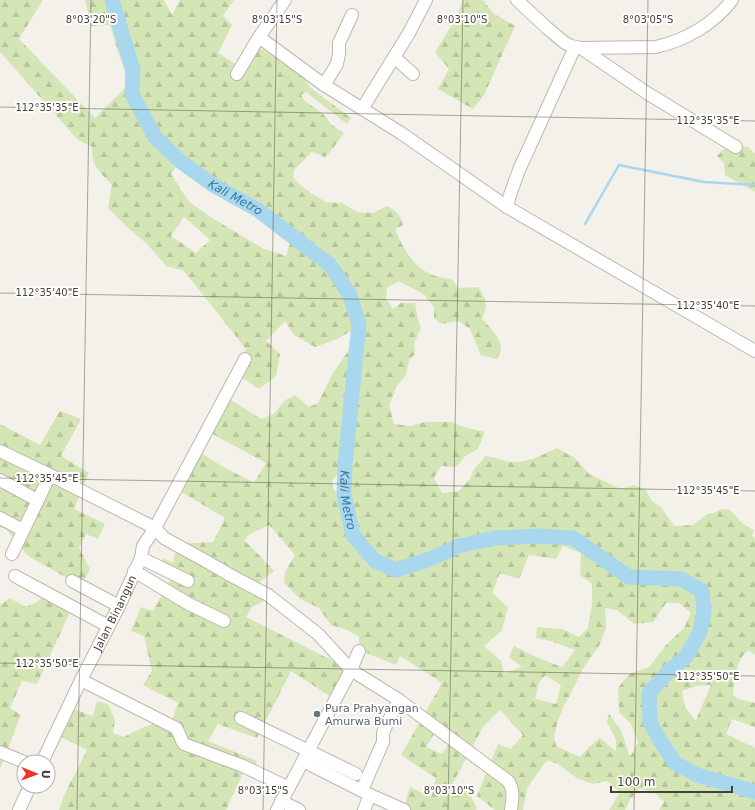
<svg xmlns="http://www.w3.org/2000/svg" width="755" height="810" font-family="'DejaVu Sans',sans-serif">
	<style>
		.forest { fill: url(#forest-firs); fill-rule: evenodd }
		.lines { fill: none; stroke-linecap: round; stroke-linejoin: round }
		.stream { stroke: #a9d7ed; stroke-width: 2.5 }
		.river { stroke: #a9d7ed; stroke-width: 15 }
		.minor-casing { stroke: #bfb7ac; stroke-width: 14 }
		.minor { stroke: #fff; stroke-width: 12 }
		.ticks { fill: none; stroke: #474038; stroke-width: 1; stroke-opacity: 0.45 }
		.worship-dot { fill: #6b7280; stroke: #fff; stroke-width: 1.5 }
		.labels { text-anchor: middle; stroke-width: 4; stroke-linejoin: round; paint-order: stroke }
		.street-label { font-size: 11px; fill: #474038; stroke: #fff }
		.worship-label { font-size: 11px; fill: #5b616d; stroke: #fff; text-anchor: start }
		.water-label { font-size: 12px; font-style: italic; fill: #32799e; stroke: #fff }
		.ticks-label { font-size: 10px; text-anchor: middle; fill: #474038; stroke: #fff; stroke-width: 4; stroke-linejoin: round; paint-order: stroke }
	</style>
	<defs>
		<pattern id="forest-firs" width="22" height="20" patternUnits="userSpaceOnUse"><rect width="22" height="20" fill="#d4e6b5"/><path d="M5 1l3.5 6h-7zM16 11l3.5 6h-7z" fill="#b7c69c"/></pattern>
	</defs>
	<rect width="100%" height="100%" fill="#f4f0ea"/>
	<path class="forest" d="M0 0H43L19 39 95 118 129 84 119 55 110 25 91 26 85 0H164L172 15 180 0H234L223 16 232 25 218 53 237 65 252 43 271 55 275 50 306 78 307 83 312 89 351 118 347 124 306 92 301 95 304 100 324 115 332 125 344 133 331 151 325 157 312 152 294 170 293 177 299 184 312 194 326 202 342 203 358 212 373 213 387 206C396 211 401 215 403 225L395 229C402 246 411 264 428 273 435 277 445 278 452 279L458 288 478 287C487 298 488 306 482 319 489 326 502 339 501 349 500 352 498 356 497 359L481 355 470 329 459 321 441 324 434 318V307L423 294 399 281 387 288 386 299 393 309 401 303H415L418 320 421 328 414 343 415 354 409 360 406 375 397 386 389 405 394 424 410 426 425 422H452L464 427 485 432 478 449 465 456 456 467 441 466 434 478 442 493 459 491 470 479 474 469 486 456C495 457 503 461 511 462 528 463 542 455 557 448L575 458 589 474 621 489 634 485 645 489 652 501 661 507 674 526 693 525 709 513H714L721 509 730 510 743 524 754 530 752 536 755 538V655L748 650C736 661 734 678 733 695L738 699 755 703V727L732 719 726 734 755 748V810H659L664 802 655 793 640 788 629 801 625 810H609L620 792 607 781 593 784 578 779 558 764 547 760 527 788 523 810H495L477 796 498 744 511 749 523 735 500 710 483 727 452 785C468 788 470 794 477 808L476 810H403L410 787 431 797 436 778 401 755 442 683 400 656 396 665 359 650V637L348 630 331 625 319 608 300 599 284 583 285 572 295 555 269 525 250 534 244 540 260 556 274 571 260 582 264 601 252 607 246 617 351 670 333 698 291 671 257 738 218 724 208 741 257 761 253 774 243 773 226 810H59L65 793 87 750 55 734 68 707 93 716 97 701 108 704 115 719 113 733 124 737C140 729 154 721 172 720L178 703 143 685 152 671 144 636 131 631 141 607 153 611 172 577 157 568 163 558 173 563 177 544 213 542 225 518 175 488 195 449 220 465 254 483 266 463 207 431 223 395 261 419 274 414 284 401 295 395 309 407 318 403 332 375 350 348 351 331 337 339 315 347 294 335 285 321 266 341 280 354 276 376 259 389 235 373 246 349 184 271 166 266 147 244 128 228 108 208 112 185C100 172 91 166 92 147L78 140 0 52ZM180 161 213 185 258 210 292 236 286 256 264 249 212 218 189 202 171 174ZM184 217 210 240 196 253 171 236ZM345 464 344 495 347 509 333 488 332 481ZM563 546 581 553 580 575 592 584V604L588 628 579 637 562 629 537 627 536 638 551 641 575 650 562 667 536 657 514 646 509 657 522 667 504 673 501 661 484 646 502 630 508 607 492 593 500 573 519 579 529 555 556 559ZM666 603H679L691 613 684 628 667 644 649 667 629 674 618 688 619 712 631 724 638 742 630 757 621 730 609 714 607 722 616 740V751L600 738 589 747 580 757 556 746 554 736 558 720 564 706 584 667 599 646 606 628 605 608 617 610 634 624 653 622ZM545 675 561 685 556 704 535 699 539 683ZM711 685 696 720H695L685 707 682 691 696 686ZM439 726 455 736 442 754 426 747Z
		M463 0H483L493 13 515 26 484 95 473 109 438 89 449 69 435 52 455 20Z
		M735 146 748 147 755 154V192L725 175 724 163 717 156 724 149Z
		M60 411 81 419 61 456 89 473 74 509 105 524 98 539 86 534 79 548 90 569 81 586 28 556 6 529 0 527V424L40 445Z
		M44 597 70 612 37 684 22 681 10 708 21 715 0 769V605L10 598 26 607 37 602Z"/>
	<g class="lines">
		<path class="stream" d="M585 224 619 165 704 182 755 185"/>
		<path class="river" id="s1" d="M112 0 133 70 132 94 155 137 180 161 213 185 258 210 330 265 350 295 359 324 345 464 344 495 353 535 375 561 396 570 430 559 459 546 495 538 539 536 573 538 629 577 681 579 702 591 704 611 700 632 686 657 671 669 649 693 650 722 661 742 675 763 697 775 755 792"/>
		<defs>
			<g id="minor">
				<path d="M285 0 259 37 324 85 401 133 507 207 510 195 519 170 575 47"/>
				<path d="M517 0 547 28 565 43 571 46 581 48 656 47C686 40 714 24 732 0"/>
				<path d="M581 48 647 93 736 147"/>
				<path d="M394 57 413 74"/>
				<path d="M237 74 259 37"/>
				<path d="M324 85 337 64 339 54V43L352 15"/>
				<path d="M362 109 409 33 426 0"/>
				<path d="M507 207 755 351"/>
				<path d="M0 451 50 475 155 528 164 538 204 560 230 575 268 595 318 634 351 670 399 700 508 781C515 791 512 799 511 810"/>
				<path d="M0 480 37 500"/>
				<path d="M0 518 23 530"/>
				<path d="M12 554 50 475"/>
				<path d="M141 558 188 581"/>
				<path d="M134 571 189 604 224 621"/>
				<path d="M15 576 108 626"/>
				<path d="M72 581 119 606"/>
				<path d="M81 680 176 728C180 733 180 739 184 744L243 766 289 788"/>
				<path d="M241 718 356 774"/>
				<path d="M0 752 24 762"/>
				<path d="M303 761 370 795 404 810"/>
				<path id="s2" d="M42 762 81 680 119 606 141 558 143 546 155 528 245 359"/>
				<path d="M362 790 383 742V733L385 728 399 700"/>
				<path d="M281 801 299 810"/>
				<path d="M19 810 30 786"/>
				<path d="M277 810 351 670 359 651"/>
				<path d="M364 810 370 795"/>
			</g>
		</defs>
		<use href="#minor" class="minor-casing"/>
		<use href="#minor" class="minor"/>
	</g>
	<path class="ticks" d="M0 107 755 121M0 293 755 306M0 478 755 491M0 663 755 676M77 810 91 0M263 810 277 0M448 810 463 0M634 810 648 0"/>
	<circle class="worship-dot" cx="317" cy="714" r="4"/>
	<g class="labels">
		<g class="street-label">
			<text dy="4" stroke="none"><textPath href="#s2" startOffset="166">Jalan Binangun</textPath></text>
		</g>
		<g class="worship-label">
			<text x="325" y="712">Pura Prahyangan<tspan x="325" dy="13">Amurwa Bumi</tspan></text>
		</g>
		<g class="water-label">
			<text dy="4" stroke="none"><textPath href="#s1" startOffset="247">Kali Metro</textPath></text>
			<text dy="4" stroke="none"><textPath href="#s1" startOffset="607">Kali Metro</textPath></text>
		</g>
	</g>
	<g class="ticks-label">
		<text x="91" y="23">8°03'20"S</text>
		<text x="277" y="23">8°03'15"S</text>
		<text x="462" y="23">8°03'10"S</text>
		<text x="648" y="23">8°03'05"S</text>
		<text x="47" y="111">112°35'35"E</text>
		<text x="708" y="124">112°35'35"E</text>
		<text x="47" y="296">112°35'40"E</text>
		<text x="708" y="309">112°35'40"E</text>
		<text x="47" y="482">112°35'45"E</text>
		<text x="708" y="494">112°35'45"E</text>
		<text x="47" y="667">112°35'50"E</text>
		<text x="708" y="680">112°35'50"E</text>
		<text x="263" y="794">8°03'15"S</text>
		<text x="449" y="794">8°03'10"S</text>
	</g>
	<g transform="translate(36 774) rotate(91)"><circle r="19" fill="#ffffff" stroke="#b5b3af"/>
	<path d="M0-3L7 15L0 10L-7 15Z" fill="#ef3426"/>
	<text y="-6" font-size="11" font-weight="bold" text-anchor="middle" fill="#474038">U</text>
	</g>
	<path d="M611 786v6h121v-6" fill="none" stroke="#474038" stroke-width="2"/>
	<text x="617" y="786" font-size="12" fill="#474038" stroke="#ffffff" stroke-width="3" paint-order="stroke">100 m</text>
</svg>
